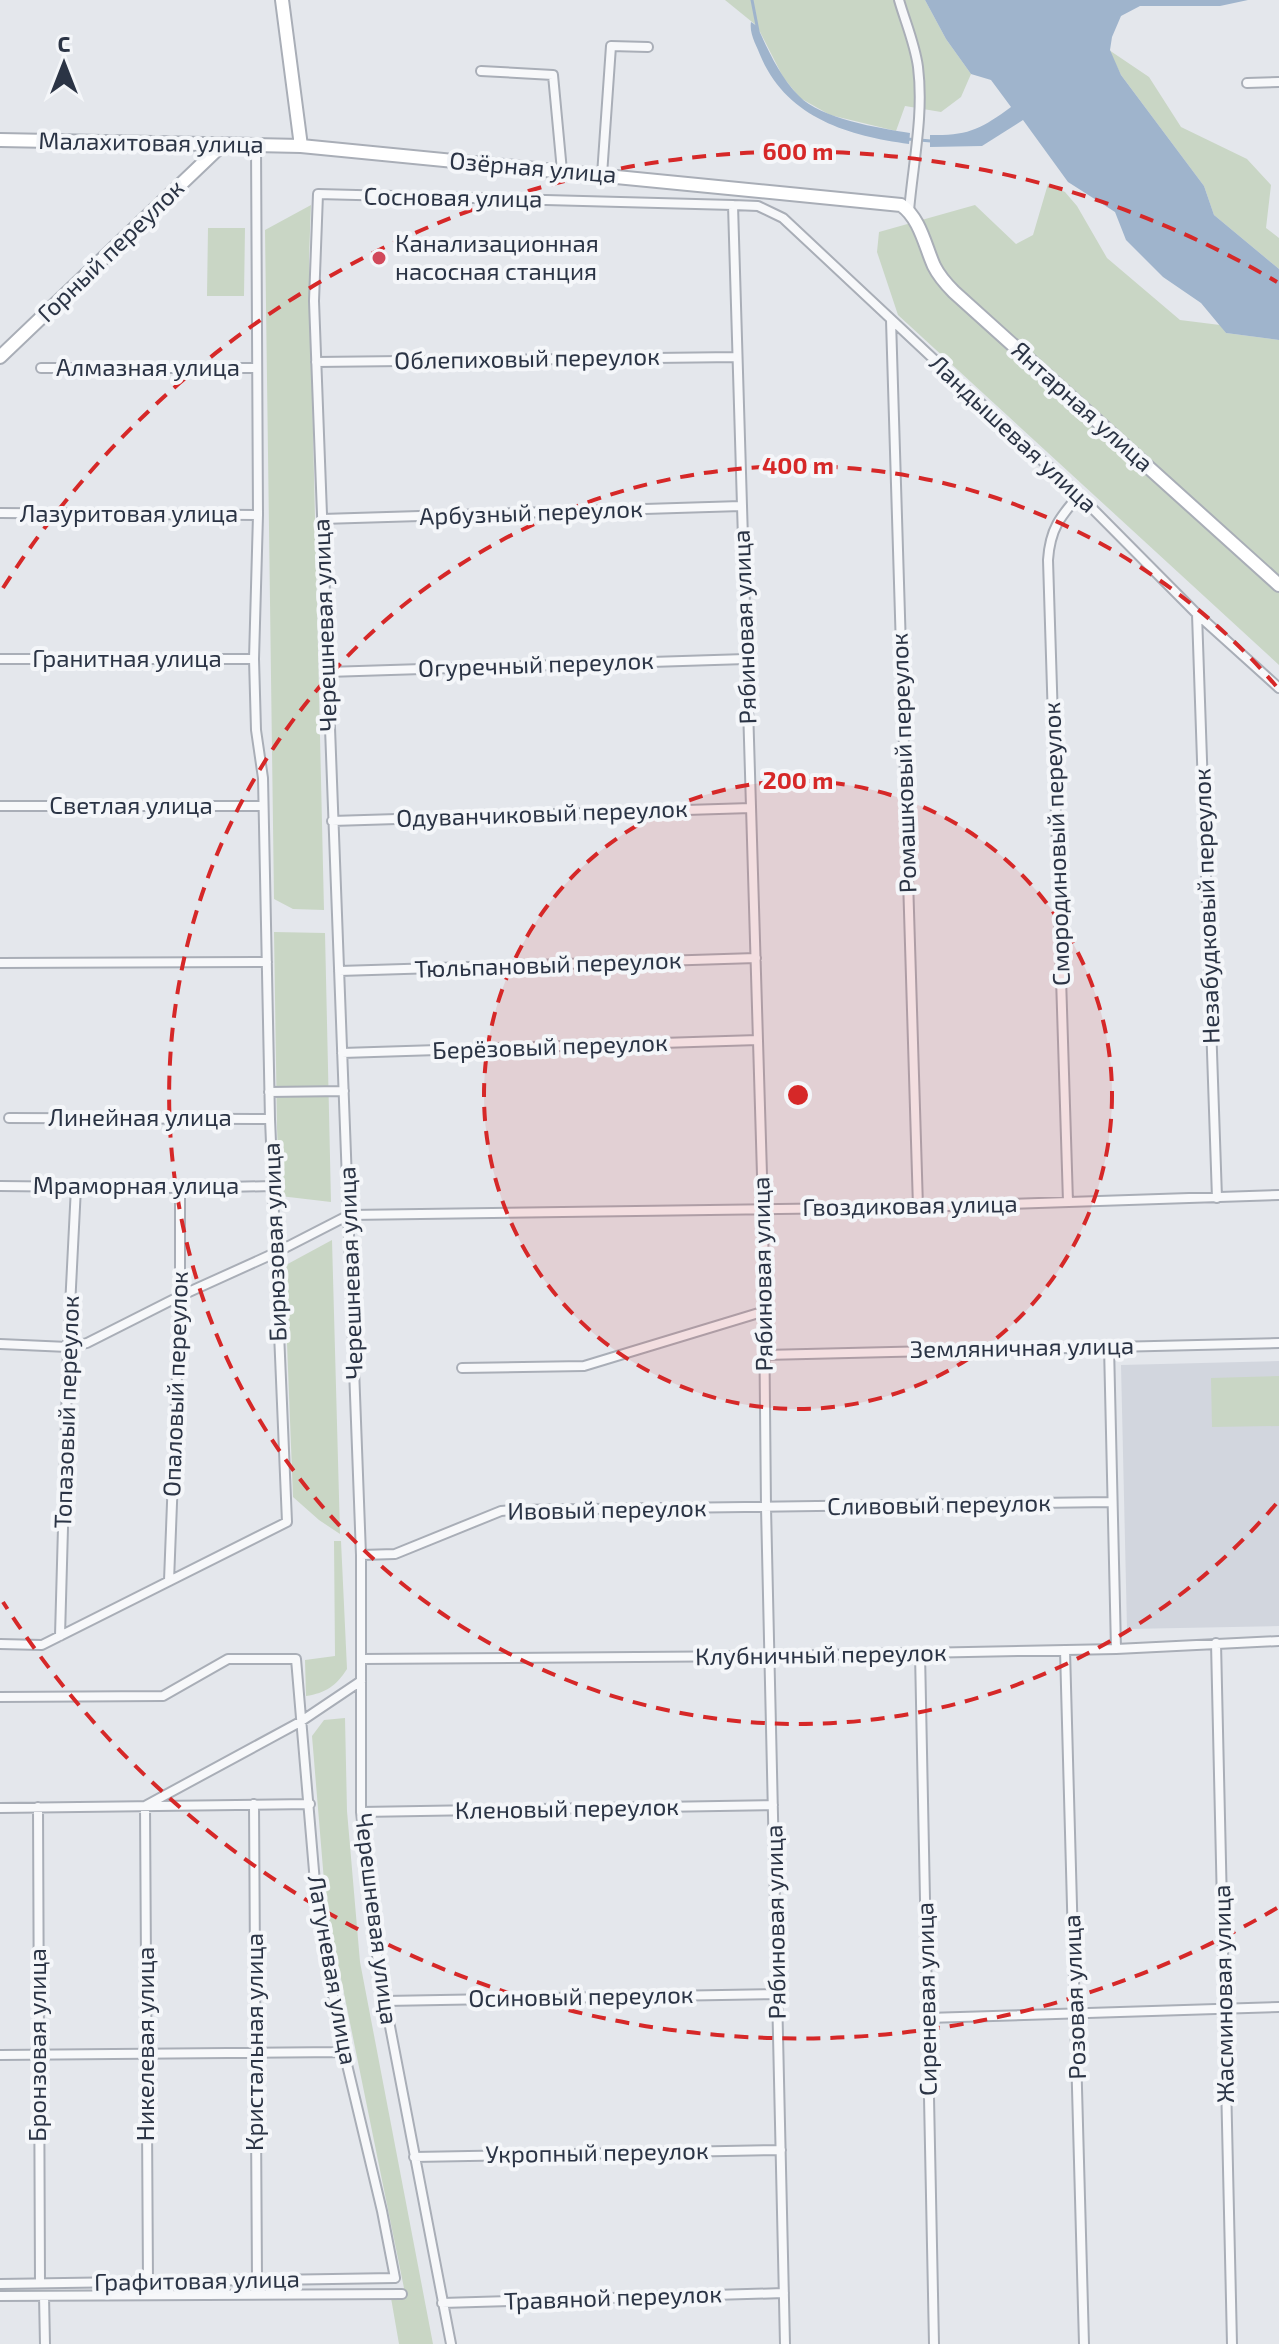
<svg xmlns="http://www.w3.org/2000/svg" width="1279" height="2344" font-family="'Exo 2',sans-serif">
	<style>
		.built { fill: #d2d6de }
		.green { fill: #c9d6c5 }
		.water { fill: #9fb4cc }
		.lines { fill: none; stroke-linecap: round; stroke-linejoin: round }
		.stream { stroke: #9fb4cc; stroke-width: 3 }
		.street-casing { stroke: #a9aeb7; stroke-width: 12 }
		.secondary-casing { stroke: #a9aeb7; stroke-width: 16 }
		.street { stroke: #f7f8fa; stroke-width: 8 }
		.secondary { stroke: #fff; stroke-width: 12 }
		.ring { fill: none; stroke: #d62828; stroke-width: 4; stroke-dasharray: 14 10 }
		.poi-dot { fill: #d1495b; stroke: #f4f6f9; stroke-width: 3 }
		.labels { text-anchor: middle; stroke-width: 8; stroke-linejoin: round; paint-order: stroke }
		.street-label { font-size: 24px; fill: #2b3445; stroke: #f4f6f9 }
		.poi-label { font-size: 24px; fill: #2b3445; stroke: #f4f6f9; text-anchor: start }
		.centre { fill: #d62828; stroke: #f4f6f9; stroke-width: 4 }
		.ring-label { font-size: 24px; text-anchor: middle; font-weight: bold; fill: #d62828; stroke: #f4f6f9; stroke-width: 8; stroke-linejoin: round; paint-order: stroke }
	</style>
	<rect width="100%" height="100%" fill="#e4e7ec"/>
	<path class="built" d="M1279 1361V1626L1127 1629 1121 1365Z"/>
	<path class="green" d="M725 0H925L946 39 971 74 961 97 941 112 905 106 896 131 830 115 800 98 783 77 757 26Z
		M1109 50 1149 77 1181 127 1247 159 1271 185 1266 228 1279 238V269L1214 215 1204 186 1121 75Z
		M1048 184 1065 192 1077 206 1107 258 1180 320 1220 325 1226 333 1279 340V665L898 315 877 252 879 232 975 205 1016 244 1033 235Z
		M311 205 309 257 324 910 293 909 274 899 265 230Z
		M208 228H245L244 296H207Z
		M274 932 325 933 331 1202 280 1196 277 1128Z
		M332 1240 340 1534 319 1520 293 1497 284 1266Z
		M1279 1376V1426L1212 1427 1211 1378Z
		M334 1541H341L347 1669C336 1686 326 1693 306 1696L305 1660 335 1656Z
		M345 1718 347 1811 360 1962 433 2344H399L391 2298 404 2288 326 1905 312 1736 324 1720Z"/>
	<path class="water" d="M925 0H1248L1220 6H1140L1121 16 1112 37 1110 50 1121 75 1204 186 1214 215 1279 269V340L1226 333 1201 303 1163 277 1126 240 1115 212 1068 182 1023 120 982 146 930 147V135C968 136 981 129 1011 107L991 80 971 74 946 39Z
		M751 22 757 26C768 50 780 77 799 96 821 119 879 128 910 133L909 144C849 136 787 118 761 57 757 46 749 34 751 22Z"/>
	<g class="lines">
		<path class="stream" d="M752 0 758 31
			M907 139 931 141"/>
		<defs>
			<path id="street" d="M899 0C905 21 915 44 918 67 924 115 913 163 909 211
				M481 71 553 75 562 171
				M1247 83 1279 82
				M602 175 611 46 648 47
				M733 205 763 1208 766 1507 785 2344
				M891 320 918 1207
				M316 362 737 357
				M41 368H256
				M0 513 258 515
				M322 519 741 506
				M1197 614 1217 1198
				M0 659H254
				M327 672 746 659
				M0 806H262
				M332 821 751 808
				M0 963 267 962
				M339 971 756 958
				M342 1053 758 1040
				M269 1092 344 1091
				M9 1118 270 1119
				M0 1186 180 1188 273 1186
				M1068 1202 1048 560C1050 529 1060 517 1079 495
				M0 1344 68 1347 87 1343 180 1296 275 1253 349 1215 918 1207 1279 1195
				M1109 1346 1116 1649
				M764 1355 1279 1343
				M462 1368 584 1366 762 1312
				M361 1555 395 1554 501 1511 512 1510 1112 1502
				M169 1581 180 1296V1188
				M60 1636 68 1347 76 1187
				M1216 1643 1232 2344
				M0 1644 42 1645 287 1522 270 1119 263 778 256 730 254 659 258 515 256 145
				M1065 1650 1084 2344
				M920 1653 934 2344
				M362 1659 769 1656 1116 1649 1279 1641
				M0 1697 163 1696 228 1659H296L318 1918 344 2052 382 2211 395 2278 0 2284
				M254 1804 257 2280
				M38 1807 40 2282
				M0 1808 310 1804
				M361 1812 773 1805
				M385 2001 777 1994
				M927 2018 1279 2007
				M0 2055 344 2052
				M414 2157 781 2150
				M148 2281 145 1806 300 1722 361 1681
				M0 2296 402 2294
				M44 2296 45 2344
				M442 2303 784 2293
				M451 2344 378 1964 361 1812V1555L314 301 318 194 733 205 758 206 783 218 1079 495 1197 614 1279 688"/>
			<path id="secondary" d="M282 0 301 146 901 205C920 218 925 246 934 266 939 276 946 284 954 292L1279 585
				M0 140 301 146
				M0 357 223 144"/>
		</defs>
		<use href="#street" class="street-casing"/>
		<use href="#secondary" class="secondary-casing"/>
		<use href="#street" class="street"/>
		<use href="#secondary" class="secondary"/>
	</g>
	<circle cx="798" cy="1095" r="314" fill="#d62828" fill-opacity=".12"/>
	<g class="ring">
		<circle cx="798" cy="1095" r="314"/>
		<path d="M1276 1504A629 629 0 1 1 1276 686"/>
		<path d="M1277 1908A943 943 0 0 1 3 1602M3 588A943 943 0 0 1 1277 282"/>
	</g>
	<circle class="poi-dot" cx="379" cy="258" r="8"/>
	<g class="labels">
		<g class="street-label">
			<text transform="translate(151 143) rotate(1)" y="8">Малахитовая улица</text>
			<text transform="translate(533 168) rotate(5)" y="8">Озёрная улица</text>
			<text transform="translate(453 198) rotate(1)" y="8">Сосновая улица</text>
			<text transform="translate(111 251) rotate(-44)" y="8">Горный переулок</text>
			<text transform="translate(527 359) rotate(-1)" y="8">Облепиховый переулок</text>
			<text x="148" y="376">Алмазная улица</text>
			<text transform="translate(1082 407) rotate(42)" y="8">Янтарная улица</text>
			<text transform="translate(1013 434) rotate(43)" y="8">Ландышевая улица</text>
			<text transform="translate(531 513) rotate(-2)" y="8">Арбузный переулок</text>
			<text x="129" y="522">Лазуритовая улица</text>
			<text transform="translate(325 625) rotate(-92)" y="8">Черешневая улица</text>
			<text transform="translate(745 627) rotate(-92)" y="8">Рябиновая улица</text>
			<text x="127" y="667">Гранитная улица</text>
			<text transform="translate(536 665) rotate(-2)" y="8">Огуречный переулок</text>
			<text transform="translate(904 763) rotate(-92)" y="8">Ромашковый переулок</text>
			<text x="131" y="814">Светлая улица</text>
			<text transform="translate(542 814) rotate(-2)" y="8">Одуванчиковый переулок</text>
			<text transform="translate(1057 844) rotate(-92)" y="8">Смородиновый переулок</text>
			<text transform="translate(1207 906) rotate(-92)" y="8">Незабудковый переулок</text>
			<text transform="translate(548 965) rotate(-2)" y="8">Тюльпановый переулок</text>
			<text transform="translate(550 1047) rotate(-2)" y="8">Берёзовый переулок</text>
			<text x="140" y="1126">Линейная улица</text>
			<text x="136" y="1194">Мраморная улица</text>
			<text transform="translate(910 1206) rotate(-1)" y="8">Гвоздиковая улица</text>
			<text transform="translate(275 1242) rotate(-92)" y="8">Бирюзовая улица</text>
			<text transform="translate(351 1273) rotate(-92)" y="8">Черешневая улица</text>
			<text transform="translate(763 1274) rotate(-91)" y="8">Рябиновая улица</text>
			<text transform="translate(1022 1348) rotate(-1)" y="8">Земляничная улица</text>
			<text transform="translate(176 1384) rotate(-88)" y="8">Опаловый переулок</text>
			<text transform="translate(67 1412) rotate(-88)" y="8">Топазовый переулок</text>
			<text transform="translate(939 1505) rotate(-1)" y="8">Сливовый переулок</text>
			<text transform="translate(607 1510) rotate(-1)" y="8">Ивовый переулок</text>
			<text transform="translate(821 1655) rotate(-1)" y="8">Клубничный переулок</text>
			<text transform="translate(567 1809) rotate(-1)" y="8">Кленовый переулок</text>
			<text transform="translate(376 1919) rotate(83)" y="8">Черешневая улица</text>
			<text transform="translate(776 1922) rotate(-91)" y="8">Рябиновая улица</text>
			<text transform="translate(332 1970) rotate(80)" y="8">Латуневая улица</text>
			<text transform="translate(1224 1994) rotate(-91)" y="8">Жасминовая улица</text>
			<text transform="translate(581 1997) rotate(-1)" y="8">Осиновый переулок</text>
			<text transform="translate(1075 1997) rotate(-92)" y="8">Розовая улица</text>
			<text transform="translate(927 1999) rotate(-91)" y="8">Сиреневая улица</text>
			<text transform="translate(255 2042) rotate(-90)" y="8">Кристальная улица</text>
			<text transform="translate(146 2044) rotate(-90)" y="8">Никелевая улица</text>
			<text transform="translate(38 2045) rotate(-90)" y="8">Бронзовая улица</text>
			<text transform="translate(597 2153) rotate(-1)" y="8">Укропный переулок</text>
			<text transform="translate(197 2281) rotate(-1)" y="8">Графитовая улица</text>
			<text transform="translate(613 2298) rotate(-2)" y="8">Травяной переулок</text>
		</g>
		<g class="poi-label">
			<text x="395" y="252">Канализационная<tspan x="395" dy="28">насосная станция</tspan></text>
		</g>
	</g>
	<circle cx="798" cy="1095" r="12" class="centre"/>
	<g class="ring-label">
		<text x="798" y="160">600 m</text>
		<text x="798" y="474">400 m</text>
		<text x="798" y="789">200 m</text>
	</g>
	<g transform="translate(64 64)" stroke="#f4f6f9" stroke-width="6" paint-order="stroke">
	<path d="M0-6L14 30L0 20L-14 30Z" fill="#2b3445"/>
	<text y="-12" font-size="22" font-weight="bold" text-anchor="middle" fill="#2b3445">С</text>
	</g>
</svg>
